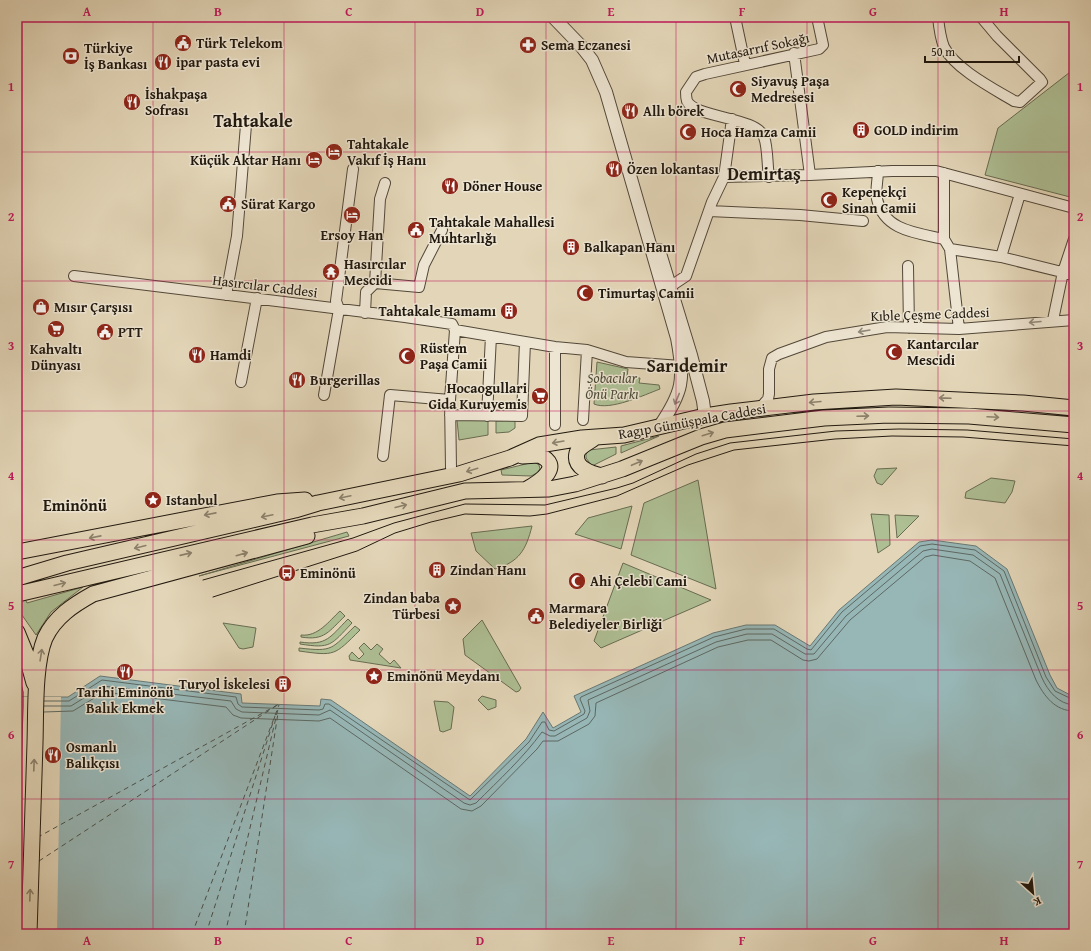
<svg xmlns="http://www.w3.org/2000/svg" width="1091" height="951" font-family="'Gentium Book Plus',serif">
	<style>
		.green { fill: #aebf94; stroke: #686c52 }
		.water { fill: #97b7b7; stroke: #687874 }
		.pier { fill: #e3d6b8 }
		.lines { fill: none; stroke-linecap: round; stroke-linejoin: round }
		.shore { stroke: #5c6863; stroke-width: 1 }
		.ferry { stroke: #4a504a; stroke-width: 1; stroke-dasharray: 5 4; stroke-linecap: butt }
		.minor-casing { stroke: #524839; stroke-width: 12 }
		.tertiary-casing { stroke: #524839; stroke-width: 14 }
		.primary-casing { stroke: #21190f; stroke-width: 17 }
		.minor { stroke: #ede4d1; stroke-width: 10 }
		.tertiary { stroke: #ede4d1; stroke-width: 12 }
		.primary { stroke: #e3d6b8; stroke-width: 15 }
		.tram { stroke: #21190f; stroke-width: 1 }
		.oneway { stroke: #91897a }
		.oneway2 { stroke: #8c816c }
		.grid { fill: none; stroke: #c2185b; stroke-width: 1; stroke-opacity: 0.55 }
		.labels { text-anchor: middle; stroke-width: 3; stroke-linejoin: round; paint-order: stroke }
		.poi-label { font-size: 14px; font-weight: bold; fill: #21190f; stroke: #ede4d1; text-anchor: start }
		.street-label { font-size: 14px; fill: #21190f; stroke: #ede4d1 }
		.park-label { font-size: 14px; font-style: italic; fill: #4b4b37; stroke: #ede4d1 }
		.quarter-label { font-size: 16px; font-weight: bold; fill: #21190f; stroke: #ede4d1 }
		.district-label { font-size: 18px; font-weight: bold; fill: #21190f; stroke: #ede4d1 }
		.neatline { fill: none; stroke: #c2185b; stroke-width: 1.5 }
		.grid-label { font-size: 13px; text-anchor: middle; font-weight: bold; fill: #c2185b }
	</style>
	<rect width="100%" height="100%" fill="#e3d6b8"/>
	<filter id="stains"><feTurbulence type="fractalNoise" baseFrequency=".005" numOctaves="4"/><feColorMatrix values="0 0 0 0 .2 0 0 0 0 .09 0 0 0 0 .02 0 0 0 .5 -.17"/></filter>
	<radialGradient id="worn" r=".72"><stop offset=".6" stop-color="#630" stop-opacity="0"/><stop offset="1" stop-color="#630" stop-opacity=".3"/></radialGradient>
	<path class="green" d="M1074 69V198L985 175 998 128Z
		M597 362 628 369 627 377 640 378 639 383 659 385 660 389C644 395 610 411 594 404Z
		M457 420H488V435L459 440Z
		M515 420V428L509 432 496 433V421Z
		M659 436 621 453V446Z
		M616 447V454L592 466 586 458V454L589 450Z
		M534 462 539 465 540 469 537 473 531 476 502 475 501 470Z
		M897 468 882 485 877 483 874 476 877 469Z
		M991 478 1015 481 1012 492 1005 503 965 498 966 492Z
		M698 480 716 589 631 555 644 503Z
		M632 506 621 549 575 534 588 518Z
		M871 514 889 515 890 545 878 553Z
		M895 515 919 516 897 538Z
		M532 526C526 550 519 562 495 569L476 551 471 533Z
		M347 532 349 536 199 576Z
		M623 563 711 600 601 648 594 641Z
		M17 581 27 603 83 587 51 612 36 635 17 608Z
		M340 611 345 616C329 631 325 641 301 637V635C318 637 329 621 340 611Z
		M348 619 352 623C331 645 331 649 300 644V642C327 646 330 637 348 619Z
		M482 620 521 688 519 691 516 692 465 655 463 639Z
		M223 623 256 628 253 647 243 649 239 648Z
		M355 626 360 630C334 656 335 656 299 651V648C334 652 331 649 355 626Z
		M364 643 371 650 377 644 383 649 379 654 390 664 394 660 401 668 350 660 349 656 352 652 359 659 364 654 359 648Z
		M482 696 496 700V707L488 710 478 700Z
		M434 701 448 702 454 707 451 729 443 732 440 731Z"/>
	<path class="water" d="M932 540 976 546 1007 569 1050 675 1057 688 1074 697V934H17V697H68L100 676 241 694 242 703 320 706 321 699 331 700 470 796 526 739 543 712 553 728 581 712 574 696 713 633 746 625H775L810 646 839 610 919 542Z"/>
	<path class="pier" d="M17 697H61L57 934H17Z"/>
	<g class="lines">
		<path class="shore" d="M44 701H69L102 680 236 697 238 704 242 707 319 710 323 709 325 704H329L470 800 529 742 542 722H545L549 730 554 731 584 714 585 711 580 699 581 697 714 637 746 629H774L807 649 811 650 842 612 920 546 932 544 975 550 1004 571 1046 677 1055 691 1074 700
			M44 706H71L103 686 231 701 236 709 242 712 319 715 330 710 464 803 470 805 476 803C499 780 523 758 542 732L550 736H555L587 718 590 711 588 700 716 642 747 634H772L805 654H814L846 616 923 551 932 549 973 555 1000 574 1042 678C1048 691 1058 704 1074 705
			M44 712 73 711 104 692 226 707 233 715 241 718 319 721 330 718 461 809 472 811 481 806 537 749 543 741H558L589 724 595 716 596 703 718 647 748 640H771L803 660 809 661 817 659 850 620 925 557 933 555 970 561 995 578 1036 680C1044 696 1055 711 1074 711"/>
		<path class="ferry" d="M17 849 25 844
			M39 861 279 704 40 836
			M17 875 23 871
			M192 934 279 705
			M206 934 275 716
			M225 934 278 709
			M244 934 278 713"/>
		<defs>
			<path id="minor" d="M735 17 745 64
				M938 17C939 27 940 37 944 47 955 69 994 89 1014 101L1020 102 1042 82 1040 79 997 36 981 17
				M794 53 810 175
				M878 171C878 180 875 191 877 199 884 231 917 233 944 239
				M944 173V239L950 249 959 329
				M724 177 810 175 892 171H936L1074 208
				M769 177C767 164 768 148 764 137 757 117 695 118 687 101 686 98 686 94 686 92L696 77 705 74 819 49 823 45 817 17
				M709 211 800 215 863 221
				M950 249 1001 257 1074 275
				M1001 257 1020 194
				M908 266 909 328
				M74 276 405 317 452 324 455 330 555 347 587 350 626 362 681 366
				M375 283 419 287 424 265 442 230
				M671 286 686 276 712 202 724 177 732 119
				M226 295 237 236 246 125
				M365 313 366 292 375 283 380 199 385 183
				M1053 320 1063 272 1074 239
				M555 347V425
				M241 382 257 298
				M324 395 339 309 336 301 353 169
				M760 408 768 399 769 394V369L772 358 779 354 826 337 887 327 959 329 1074 320
				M450 415 522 416 525 342
				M487 416 491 336
				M583 420 587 350
				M383 456 390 395 450 400
				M451 468 450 400 455 330"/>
			<path id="tertiary" d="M553 17 581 46 592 60 606 92 677 338C685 380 683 392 659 427
				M659 250 691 355 703 401 705 416"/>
			<path id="primary" d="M596 437C591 441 579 446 577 453 573 468 592 474 602 476
				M522 456 539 455C564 466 540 482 527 489
				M17 552 277 502 305 500
				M17 578 67 563 295 510 318 503 459 474 510 458 539 445 582 438 624 435 705 416 731 412 814 402 896 397 1023 403 1074 408
				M22 593 312 525 363 516 465 491 549 489 575 484 622 469 701 437 725 430 824 418 889 415 969 416 1074 425
				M17 632 26 654 34 683
				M29 934C31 870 33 807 35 743 36 714 34 665 45 638 55 617 73 605 93 594L307 536"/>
		</defs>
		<use href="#minor" class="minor-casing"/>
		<use href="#tertiary" class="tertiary-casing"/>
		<use href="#primary" class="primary-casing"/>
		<use href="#minor" class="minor"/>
		<use href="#tertiary" class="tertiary"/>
		<use href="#primary" class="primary"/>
		<path class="tram" d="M203 580 353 538 394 523 465 504 545 505 617 488 633 483 696 454 730 443 836 431 899 429 967 430 1074 439
			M213 597 357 551 395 533 431 522 465 514 530 516 547 514 617 496 688 465 734 450 835 439 892 436 963 437 1074 446
			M17 666 23 692V706L17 921"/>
	</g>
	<defs><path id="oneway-shaft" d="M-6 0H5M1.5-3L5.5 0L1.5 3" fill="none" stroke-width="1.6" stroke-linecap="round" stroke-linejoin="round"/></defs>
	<g class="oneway">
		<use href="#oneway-shaft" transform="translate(1035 322) rotate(175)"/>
		<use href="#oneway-shaft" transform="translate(864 331) rotate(170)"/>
		<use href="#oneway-shaft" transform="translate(677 399) rotate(112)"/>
	</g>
	<g class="oneway2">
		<use href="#oneway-shaft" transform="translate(945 398) rotate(-178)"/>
		<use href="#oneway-shaft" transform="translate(815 402) rotate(175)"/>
		<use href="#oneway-shaft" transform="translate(863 416) rotate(-2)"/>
		<use href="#oneway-shaft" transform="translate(993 417) rotate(3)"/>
		<use href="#oneway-shaft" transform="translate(708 434) rotate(-17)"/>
		<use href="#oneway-shaft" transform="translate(558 442) rotate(170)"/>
		<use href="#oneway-shaft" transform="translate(637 463) rotate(-23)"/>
		<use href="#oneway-shaft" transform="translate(472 470) rotate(163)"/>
		<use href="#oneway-shaft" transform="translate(345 497) rotate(168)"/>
		<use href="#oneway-shaft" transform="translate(401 506) rotate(-14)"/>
		<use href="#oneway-shaft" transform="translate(210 514) rotate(169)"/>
		<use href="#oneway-shaft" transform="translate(267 516) rotate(168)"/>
		<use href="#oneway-shaft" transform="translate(95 537) rotate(169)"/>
		<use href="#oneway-shaft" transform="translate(140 547) rotate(166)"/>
		<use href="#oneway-shaft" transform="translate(186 554) rotate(-13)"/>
		<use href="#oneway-shaft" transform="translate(242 554) rotate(-16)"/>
		<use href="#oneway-shaft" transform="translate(60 584) rotate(-14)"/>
		<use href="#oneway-shaft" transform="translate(41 655) rotate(-81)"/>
		<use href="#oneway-shaft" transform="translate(34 765) rotate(-88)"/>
		<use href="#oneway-shaft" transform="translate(30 895) rotate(-88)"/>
	</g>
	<path class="grid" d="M153 17V934M284 17V934M415 17V934M546 17V934M676 17V934M807 17V934M938 17V934M17 152H1074M17 281H1074M17 411H1074M17 540H1074M17 670H1074M17 799H1074"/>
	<defs>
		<symbol id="civic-disc" viewBox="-11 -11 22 22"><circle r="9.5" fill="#8f2418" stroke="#ede4d1"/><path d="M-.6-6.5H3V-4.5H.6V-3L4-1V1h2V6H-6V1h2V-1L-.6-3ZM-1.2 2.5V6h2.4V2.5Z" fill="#fff"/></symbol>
		<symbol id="pharmacy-disc" viewBox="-11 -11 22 22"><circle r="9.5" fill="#8f2418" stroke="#ede4d1"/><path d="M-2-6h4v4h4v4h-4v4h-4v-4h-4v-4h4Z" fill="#fff"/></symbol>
		<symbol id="bank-disc" viewBox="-11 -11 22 22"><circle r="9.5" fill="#8f2418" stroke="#ede4d1"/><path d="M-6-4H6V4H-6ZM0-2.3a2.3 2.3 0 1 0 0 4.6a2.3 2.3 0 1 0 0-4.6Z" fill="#fff"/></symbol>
		<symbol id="restaurant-disc" viewBox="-11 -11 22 22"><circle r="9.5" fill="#8f2418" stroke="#ede4d1"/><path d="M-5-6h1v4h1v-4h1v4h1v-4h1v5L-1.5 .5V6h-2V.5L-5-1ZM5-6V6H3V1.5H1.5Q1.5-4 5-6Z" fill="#fff"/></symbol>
		<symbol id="mosque-disc" viewBox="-11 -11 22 22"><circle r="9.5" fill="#8f2418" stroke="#ede4d1"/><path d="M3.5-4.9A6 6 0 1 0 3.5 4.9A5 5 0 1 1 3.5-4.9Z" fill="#fff"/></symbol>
		<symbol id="building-disc" viewBox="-11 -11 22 22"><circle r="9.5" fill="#8f2418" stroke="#ede4d1"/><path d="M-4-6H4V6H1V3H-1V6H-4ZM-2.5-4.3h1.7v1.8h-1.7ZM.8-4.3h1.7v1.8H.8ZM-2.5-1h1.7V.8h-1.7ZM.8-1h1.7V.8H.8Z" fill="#fff"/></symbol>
		<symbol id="hotel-disc" viewBox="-11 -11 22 22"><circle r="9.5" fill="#8f2418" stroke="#ede4d1"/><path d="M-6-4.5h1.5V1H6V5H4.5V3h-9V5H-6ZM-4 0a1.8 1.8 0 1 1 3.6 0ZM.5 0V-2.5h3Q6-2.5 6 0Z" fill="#fff"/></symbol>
		<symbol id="temple-disc" viewBox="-11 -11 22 22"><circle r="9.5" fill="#8f2418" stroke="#ede4d1"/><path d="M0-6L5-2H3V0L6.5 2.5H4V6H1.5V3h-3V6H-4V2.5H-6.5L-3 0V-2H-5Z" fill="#fff"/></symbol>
		<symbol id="shop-disc" viewBox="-11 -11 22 22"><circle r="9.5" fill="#8f2418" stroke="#ede4d1"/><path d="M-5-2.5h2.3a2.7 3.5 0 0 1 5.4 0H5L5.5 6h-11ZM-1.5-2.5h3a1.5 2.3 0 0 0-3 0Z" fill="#fff"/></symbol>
		<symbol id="supermarket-disc" viewBox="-11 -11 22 22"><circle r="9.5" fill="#8f2418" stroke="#ede4d1"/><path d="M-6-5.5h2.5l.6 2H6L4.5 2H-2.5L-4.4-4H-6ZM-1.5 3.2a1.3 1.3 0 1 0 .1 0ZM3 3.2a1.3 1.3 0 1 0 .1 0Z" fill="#fff"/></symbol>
		<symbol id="sight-disc" viewBox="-11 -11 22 22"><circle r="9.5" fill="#8f2418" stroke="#ede4d1"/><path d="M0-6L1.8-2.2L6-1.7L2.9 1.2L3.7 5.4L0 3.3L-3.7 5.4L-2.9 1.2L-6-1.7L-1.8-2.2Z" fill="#fff"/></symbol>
		<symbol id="bus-disc" viewBox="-11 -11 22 22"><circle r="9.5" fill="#8f2418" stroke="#ede4d1"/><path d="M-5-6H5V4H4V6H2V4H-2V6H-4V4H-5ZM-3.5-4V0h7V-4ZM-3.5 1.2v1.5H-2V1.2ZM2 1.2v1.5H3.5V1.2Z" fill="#fff"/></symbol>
	</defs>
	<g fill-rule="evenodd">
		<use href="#civic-disc" x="173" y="33" width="20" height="20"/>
		<use href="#pharmacy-disc" x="518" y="35" width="20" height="20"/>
		<use href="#bank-disc" x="61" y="46" width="20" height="20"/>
		<use href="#restaurant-disc" x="153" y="52" width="20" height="20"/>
		<use href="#mosque-disc" x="728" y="79" width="20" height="20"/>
		<use href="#restaurant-disc" x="122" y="92" width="20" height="20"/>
		<use href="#restaurant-disc" x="620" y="101" width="20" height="20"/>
		<use href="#building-disc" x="851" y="120" width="20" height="20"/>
		<use href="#mosque-disc" x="678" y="122" width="20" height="20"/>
		<use href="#hotel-disc" x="324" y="142" width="20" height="20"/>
		<use href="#hotel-disc" x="304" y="150" width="20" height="20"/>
		<use href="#restaurant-disc" x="604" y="159" width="20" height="20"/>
		<use href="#restaurant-disc" x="440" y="176" width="20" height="20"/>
		<use href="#mosque-disc" x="819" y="190" width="20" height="20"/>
		<use href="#civic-disc" x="218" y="194" width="20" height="20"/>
		<use href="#hotel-disc" x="342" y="205" width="20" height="20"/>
		<use href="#civic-disc" x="406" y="220" width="20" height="20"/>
		<use href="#building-disc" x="561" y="237" width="20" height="20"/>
		<use href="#temple-disc" x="321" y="262" width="20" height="20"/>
		<use href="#mosque-disc" x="575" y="283" width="20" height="20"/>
		<use href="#shop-disc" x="31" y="297" width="20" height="20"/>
		<use href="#building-disc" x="499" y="301" width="20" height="20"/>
		<use href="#supermarket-disc" x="46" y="319" width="20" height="20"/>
		<use href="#civic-disc" x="95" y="322" width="20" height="20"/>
		<use href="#mosque-disc" x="884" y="342" width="20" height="20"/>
		<use href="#restaurant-disc" x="187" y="345" width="20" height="20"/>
		<use href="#mosque-disc" x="397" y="346" width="20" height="20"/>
		<use href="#restaurant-disc" x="287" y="370" width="20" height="20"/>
		<use href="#supermarket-disc" x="530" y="386" width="20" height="20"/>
		<use href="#sight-disc" x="143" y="490" width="20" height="20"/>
		<use href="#building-disc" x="427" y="560" width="20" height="20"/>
		<use href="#bus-disc" x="277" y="563" width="20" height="20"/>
		<use href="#mosque-disc" x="567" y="571" width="20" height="20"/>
		<use href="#sight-disc" x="443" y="596" width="20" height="20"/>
		<use href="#civic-disc" x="526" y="606" width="20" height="20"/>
		<use href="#restaurant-disc" x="115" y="662" width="20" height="20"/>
		<use href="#sight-disc" x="364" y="666" width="20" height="20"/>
		<use href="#building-disc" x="273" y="674" width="20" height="20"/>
		<use href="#restaurant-disc" x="43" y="745" width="20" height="20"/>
	</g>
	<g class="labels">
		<g class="poi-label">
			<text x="196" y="48">Türk Telekom</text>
			<text x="541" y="50">Sema Eczanesi</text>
			<text x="84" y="53">Türkiye<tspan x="84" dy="16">İş Bankası</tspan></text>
			<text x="176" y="67">ipar pasta evi</text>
			<text x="751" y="86">Siyavuş Paşa<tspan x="751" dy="16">Medresesi</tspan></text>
			<text x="145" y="99">İshakpaşa<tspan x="145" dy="16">Sofrası</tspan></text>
			<text x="643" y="116">Allı börek</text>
			<text x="874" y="135">GOLD indirim</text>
			<text x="701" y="137">Hoca Hamza Camii</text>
			<text x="347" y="149">Tahtakale<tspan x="347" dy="16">Vakıf İş Hanı</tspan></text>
			<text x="301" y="165" text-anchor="end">Küçük Aktar Hanı</text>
			<text x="627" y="174">Özen lokantası</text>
			<text x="463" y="191">Döner House</text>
			<text x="842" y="197">Kepenekçi<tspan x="842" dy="16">Sinan Camii</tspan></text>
			<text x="241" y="209">Sürat Kargo</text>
			<text x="429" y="227">Tahtakale Mahallesi<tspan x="429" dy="16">Muhtarlığı</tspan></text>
			<text x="352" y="240" text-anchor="middle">Ersoy Han</text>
			<text x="584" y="252">Balkapan Hanı</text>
			<text x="344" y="269">Hasırcılar<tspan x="344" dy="16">Mescidi</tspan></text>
			<text x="598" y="298">Timurtaş Camii</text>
			<text x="54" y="312">Mısır Çarşısı</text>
			<text x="496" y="316" text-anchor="end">Tahtakale Hamamı</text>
			<text x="118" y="337">PTT</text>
			<text x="907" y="349">Kantarcılar<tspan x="907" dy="16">Mescidi</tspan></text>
			<text x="420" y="353">Rüstem<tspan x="420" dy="16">Paşa Camii</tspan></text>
			<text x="56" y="354" text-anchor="middle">Kahvaltı<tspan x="56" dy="16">Dünyası</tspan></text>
			<text x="210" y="360">Hamdi</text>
			<text x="310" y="385">Burgerillas</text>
			<text x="527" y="393" text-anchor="end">Hocaogullari<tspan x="527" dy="16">Gida Kuruyemis</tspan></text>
			<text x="166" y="505">Istanbul</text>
			<text x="450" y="575">Zindan Hanı</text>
			<text x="300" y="578">Eminönü</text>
			<text x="590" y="586">Ahi Çelebi Cami</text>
			<text x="440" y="603" text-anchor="end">Zindan baba<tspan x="440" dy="16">Türbesi</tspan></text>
			<text x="549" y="613">Marmara<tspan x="549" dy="16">Belediyeler Birliği</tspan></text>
			<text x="387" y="681">Eminönü Meydanı</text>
			<text x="270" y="689" text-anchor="end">Turyol İskelesi</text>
			<text x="125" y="697" text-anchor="middle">Tarihi Eminönü<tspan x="125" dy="16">Balık Ekmek</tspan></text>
			<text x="66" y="752">Osmanlı<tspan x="66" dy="16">Balıkçısı</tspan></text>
		</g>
		<g class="street-label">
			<text transform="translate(758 48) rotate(-12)" y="5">Mutasarrıf Sokağı</text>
			<text transform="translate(265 286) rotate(7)" y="5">Hasırcılar Caddesi</text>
			<text transform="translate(930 314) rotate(-2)" y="5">Kıble Çeşme Caddesi</text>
			<text transform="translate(692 421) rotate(-10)" y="5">Ragıp Gümüşpala Caddesi</text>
		</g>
		<g class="park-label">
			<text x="612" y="383">Sobacılar<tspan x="612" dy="16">Önü Parkı</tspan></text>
		</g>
		<g class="quarter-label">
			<text x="75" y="511">Eminönü</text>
		</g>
		<g class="district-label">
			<text x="253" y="127">Tahtakale</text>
			<text x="764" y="180">Demirtaş</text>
			<text x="687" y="372">Sarıdemir</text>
		</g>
	</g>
	<rect width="1091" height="951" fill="none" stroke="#e3d6b8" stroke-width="44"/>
	<g transform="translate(1033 893) rotate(153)" stroke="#ede4d1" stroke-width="3" paint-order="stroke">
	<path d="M0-3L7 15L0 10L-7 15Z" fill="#21190f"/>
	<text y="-6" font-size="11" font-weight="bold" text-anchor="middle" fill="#21190f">K</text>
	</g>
	<path d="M925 56v6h94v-6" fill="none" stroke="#21190f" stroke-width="2"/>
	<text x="931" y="56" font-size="12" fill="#21190f" stroke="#ede4d1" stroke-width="3" paint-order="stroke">50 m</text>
	<rect x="22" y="22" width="1047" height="907" class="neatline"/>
	<g class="grid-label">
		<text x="87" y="16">A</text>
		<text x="218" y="16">B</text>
		<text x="349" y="16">C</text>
		<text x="480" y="16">D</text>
		<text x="611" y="16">E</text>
		<text x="742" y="16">F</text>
		<text x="873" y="16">G</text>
		<text x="1004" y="16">H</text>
		<text x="11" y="91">1</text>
		<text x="1080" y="91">1</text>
		<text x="11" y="221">2</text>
		<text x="1080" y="221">2</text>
		<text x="11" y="350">3</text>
		<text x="1080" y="350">3</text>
		<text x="11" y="480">4</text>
		<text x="1080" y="480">4</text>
		<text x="11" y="610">5</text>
		<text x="1080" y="610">5</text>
		<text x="11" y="739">6</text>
		<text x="1080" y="739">6</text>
		<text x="11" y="869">7</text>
		<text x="1080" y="869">7</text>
		<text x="87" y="945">A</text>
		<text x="218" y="945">B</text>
		<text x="349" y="945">C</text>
		<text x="480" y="945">D</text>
		<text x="611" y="945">E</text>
		<text x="742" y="945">F</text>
		<text x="873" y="945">G</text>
		<text x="1004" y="945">H</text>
	</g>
	<rect width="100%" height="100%" filter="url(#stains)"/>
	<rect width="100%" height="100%" fill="url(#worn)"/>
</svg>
